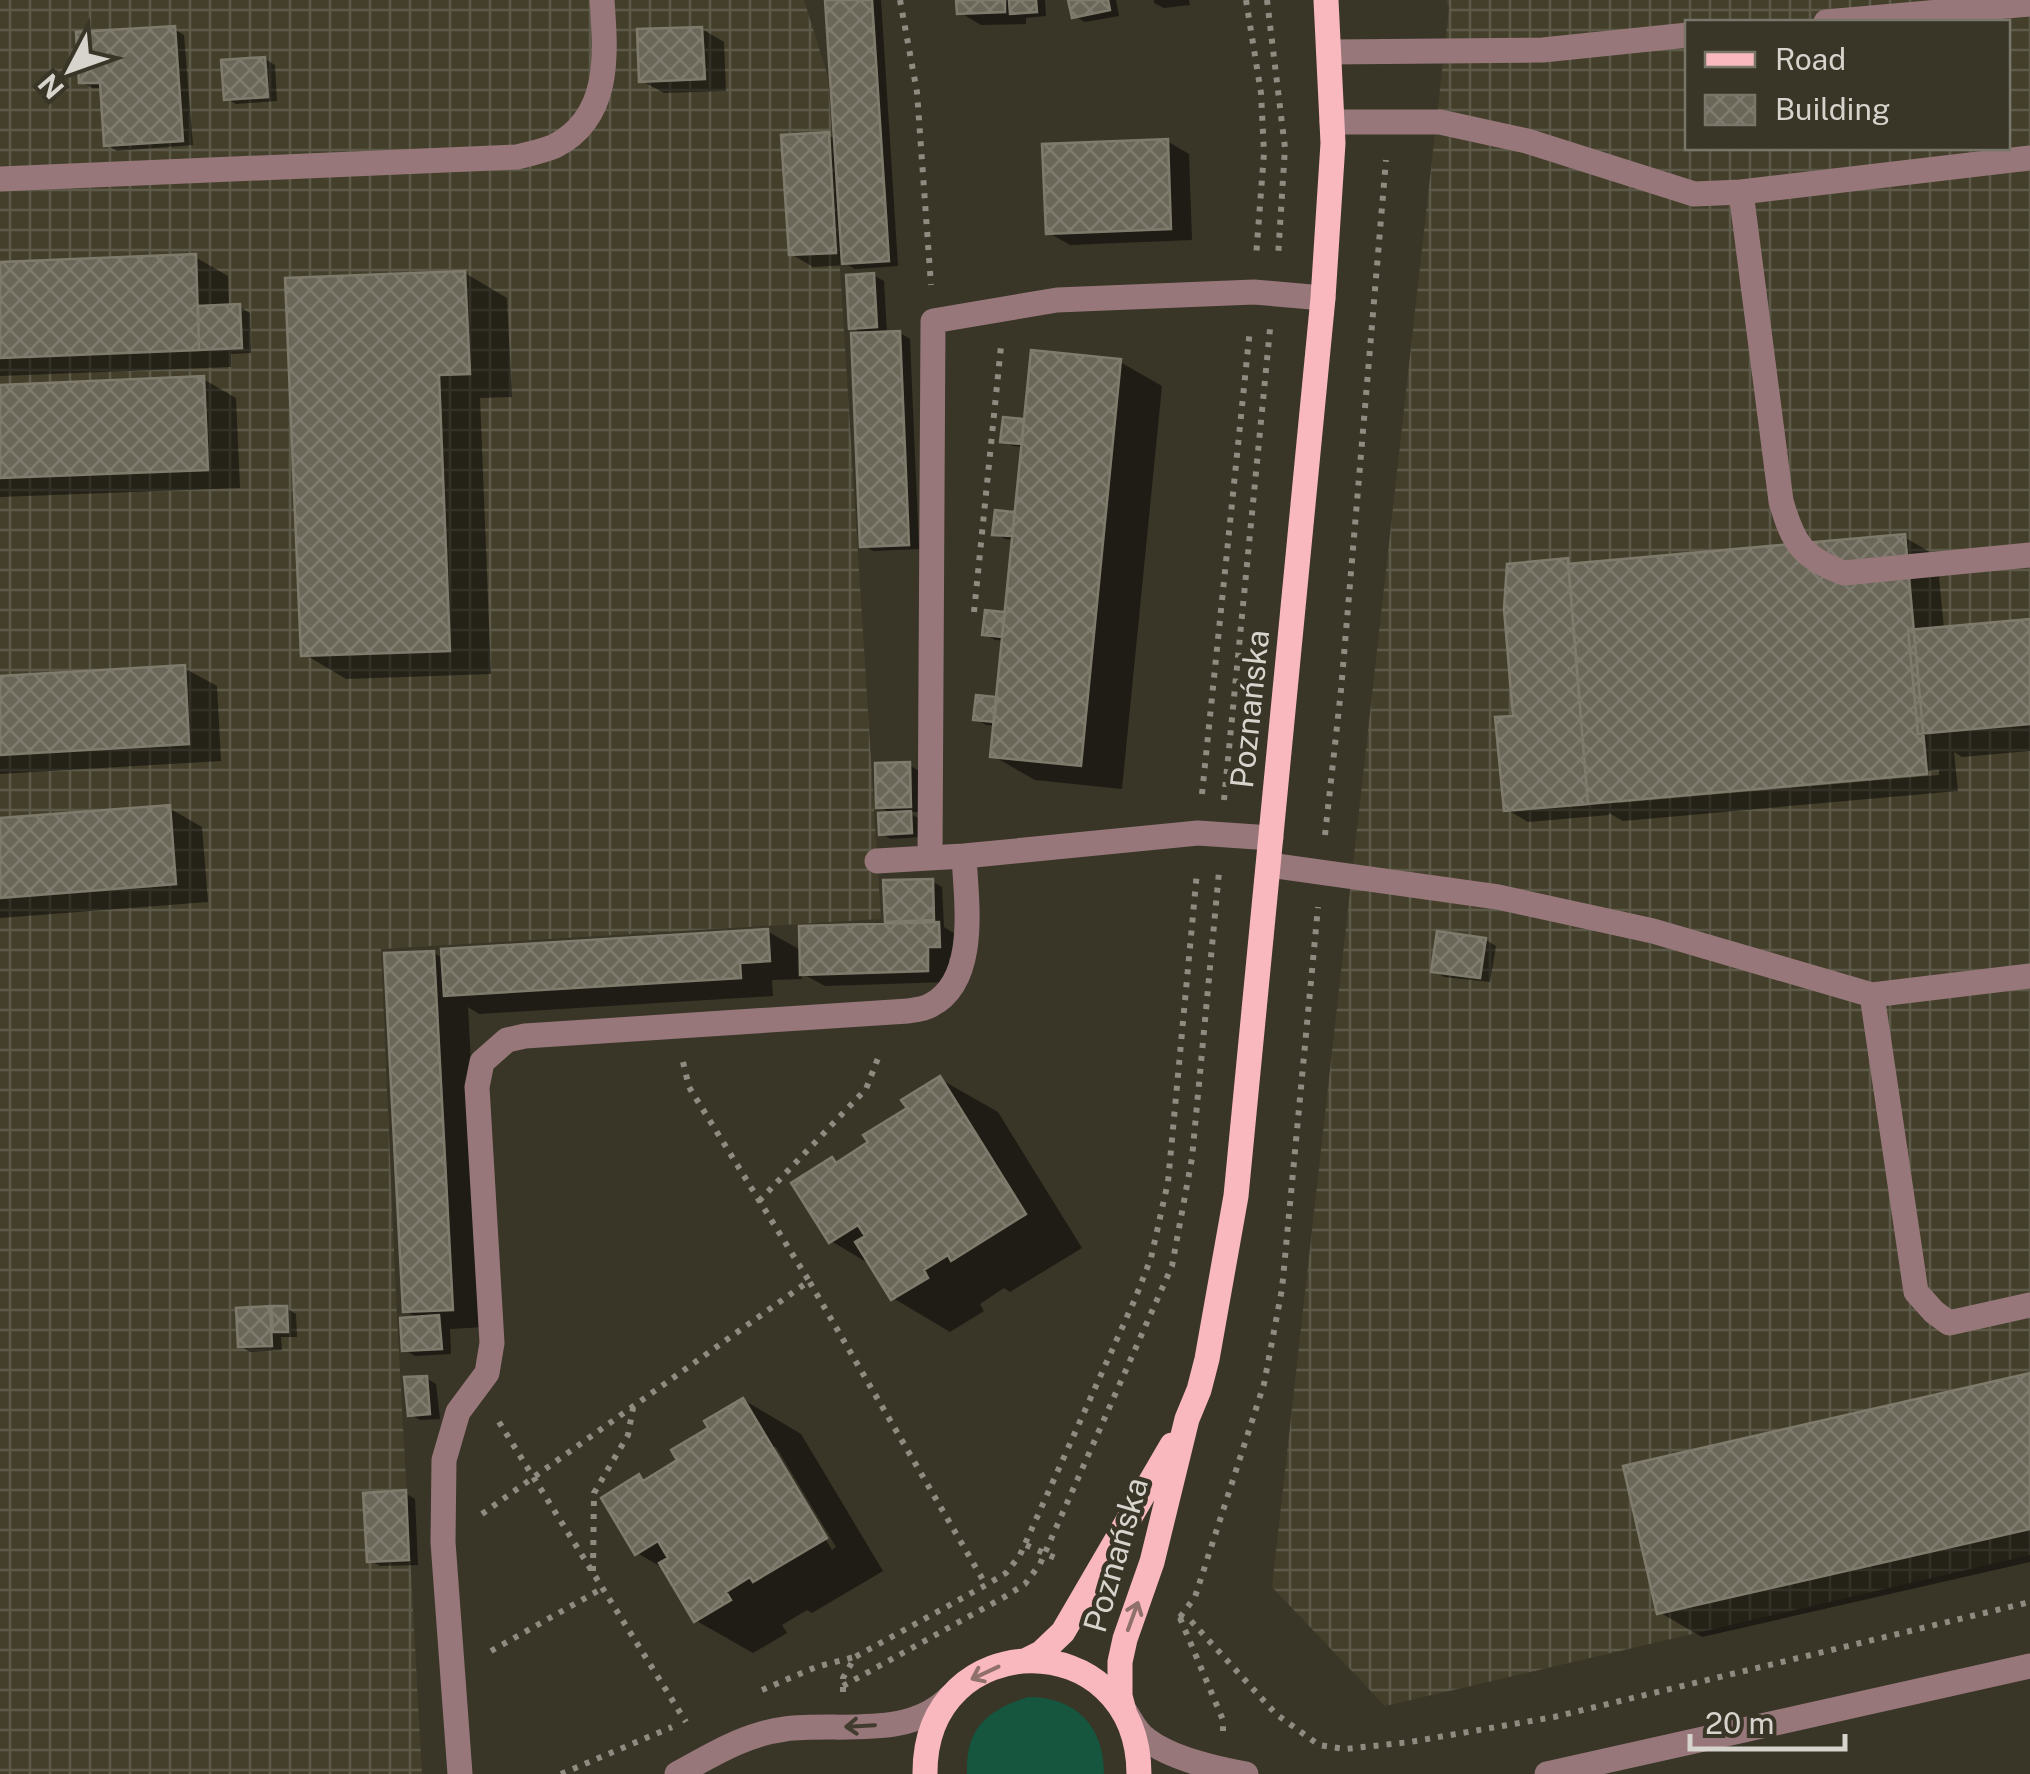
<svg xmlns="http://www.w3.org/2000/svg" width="2030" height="1774" font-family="'Public Sans',sans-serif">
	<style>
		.industrial { fill: url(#industrial-grid); fill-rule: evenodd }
		.grass { fill: #16553e }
		.shadow { fill: #0007; fill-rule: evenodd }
		.building { fill: url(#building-cross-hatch); stroke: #7f7b6c; stroke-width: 2.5 }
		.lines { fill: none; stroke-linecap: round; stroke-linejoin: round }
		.path { stroke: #8e8b80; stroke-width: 6; stroke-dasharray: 5 8; stroke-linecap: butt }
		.minor { stroke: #97777a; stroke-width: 25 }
		.major { stroke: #f9b8be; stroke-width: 25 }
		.oneway { stroke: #8f706b }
		.oneway2 { stroke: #423c2f }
		.labels { text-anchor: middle; stroke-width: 9; stroke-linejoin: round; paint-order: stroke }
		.street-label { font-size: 32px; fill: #d6d4cc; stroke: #393527 }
	</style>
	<defs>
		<pattern id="industrial-grid" width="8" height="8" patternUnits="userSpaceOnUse" patternTransform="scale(2.5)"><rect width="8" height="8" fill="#443f2b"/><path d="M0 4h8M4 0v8" fill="none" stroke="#5e5a49"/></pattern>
		<pattern id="building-cross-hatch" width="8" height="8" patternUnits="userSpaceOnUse" patternTransform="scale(2.5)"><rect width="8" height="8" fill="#6b6758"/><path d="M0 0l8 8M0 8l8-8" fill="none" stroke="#7f7c6f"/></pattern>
	</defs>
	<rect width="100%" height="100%" fill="#393527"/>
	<path class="industrial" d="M0 0H804L828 77 881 919 381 949 396 1297 422 1774H0Z
		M1446 0H2030V1555L1385 1706 1272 1587 1449 8ZM1688 22H2008V148H1688Z"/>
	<path class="grass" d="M1028 1697C1076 1697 1104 1726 1104 1774H967C965 1728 987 1710 1028 1697Z"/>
	<path class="shadow" d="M828 0H881L898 266 855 269 848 265 813 267 791 254 828 135 837 140Z
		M959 0H1045L1046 16 1026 18V24L981 25 959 12Z
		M1071 0H1116L1119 16 1085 22 1074 16Z
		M1154 0H1189L1190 5 1164 8 1154 3Z
		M174 29 184 35 193 145 117 151 107 145 102 88H92L82 82Z
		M702 29 724 42 726 91 664 93 642 81Z
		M265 59 275 65 277 101 236 104 226 98Z
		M1167 141 1189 154 1192 240 1070 245 1049 233Z
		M195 257 228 276 229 307H240L250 313 251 353 231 354V367L0 376V264Z
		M465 273 507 298 512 397 480 398 491 674 346 679 304 654Z
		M873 275 884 281 887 334 900 333 910 339 919 549 873 551 863 545 864 335 852 327Z
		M1120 362 1162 386 1122 789 1035 780 993 756 996 726 986 725 976 719 999 700 1004 641 995 640 985 634 1007 616 1014 540 1005 539 995 533 1017 514 1024 447 1013 446 1003 441 1026 422Z
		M203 379 236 398 240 488 0 497V387Z
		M1904 537 1937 556 1944 629 2030 622V751L1962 757 1954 752 1958 791 1623 821 1609 813V815L1528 822 1506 809 1516 718 1568 561 1576 566ZM1939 770V775L1618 803V798Z
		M184 668 217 686 221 761 0 774V679Z
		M909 765 919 771 920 812H907L920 819 922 837 891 839 881 834 892 814 878 806Z
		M169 808 202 827 208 902 0 918V821Z
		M932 881 942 887 944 927 960 937 961 958H949V982L825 986 801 973 802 979 772 980 773 996 479 1014 468 1007 485 1327 450 1329 451 1354 415 1356 405 1350 420 1319 405 1311 434 953 444 959 767 931 802 951 896 925 887 920Z
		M1486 940 1496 946 1490 982 1444 977 1434 971Z
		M940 1079 998 1112 1082 1248 1010 1292 1004 1288 980 1304 984 1311 950 1332 893 1298 873 1266 831 1241 832 1160 839 1164 872 1143Z
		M286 1308 296 1314 297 1337H281L282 1350 250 1352 240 1346 238 1310Z
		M2030 1375V1562L1702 1637 1659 1612Z
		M426 1378 436 1384 440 1419 420 1420 410 1414Z
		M744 1400 801 1434 883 1571 812 1613 807 1610 782 1625 787 1633 753 1653 695 1620 665 1569 637 1553 639 1477 646 1482 681 1461 711 1429ZM770 1447H776L836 1547 832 1550Z
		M405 1493 415 1499 418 1565 380 1566 369 1560Z"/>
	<path class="building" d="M825 0H872L889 261 842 264Z
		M956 0H1005V12L957 14Z
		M1009 0H1036L1037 12 1010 14Z
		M1068 0H1108L1110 10 1072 18Z
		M175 26 183 141 104 146 100 83H79L76 32Z
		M702 27 705 79 639 82 637 29Z
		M265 57 268 97 224 100 221 60Z
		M829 132 836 253 789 255 781 135Z
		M1168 139 1171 229 1046 234 1042 144Z
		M196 254 199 350 0 358V262Z
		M465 271 470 374 439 375 450 651 301 656 285 278Z
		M874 273 877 327 849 329 846 275Z
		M240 304 242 348 199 350 198 306Z
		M900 331 909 545 860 547 851 333Z
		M1031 350 1121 359 1081 766 990 757Z
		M204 376 208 470 0 478V385Z
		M1003 417 1024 419 1022 444 1000 442Z
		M995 510 1015 512 1012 536 992 535Z
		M1905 534 1927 774 1588 804 1568 564Z
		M1568 558 1588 804 1504 811 1495 717 1513 716 1504 609 1507 564Z
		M985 610 1005 612 1002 637 982 635Z
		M2030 619V724L1918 734 1908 630Z
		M185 665 189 744 0 755V676Z
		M976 695 997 697 994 722 973 720Z
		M910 762 911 807 876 808 875 763Z
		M170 805 176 884 0 898V818Z
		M911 811 912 833 879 835 878 813Z
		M933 879 934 920 885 922 883 880Z
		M939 922 940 947H928V971L800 975 799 926Z
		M768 929 770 961 740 963 741 978 444 996 441 949Z
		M1437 931 1486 938 1480 978 1431 972Z
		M434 951 453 1310 403 1312 384 953Z
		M940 1076 1026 1214 951 1261 948 1255 924 1270 928 1278 891 1300 855 1242 865 1236 858 1225 829 1243 791 1183 832 1157 836 1163 868 1142 863 1135 907 1108 901 1100Z
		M270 1306 272 1346 238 1347 236 1308Z
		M271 1306H287L288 1332H273Z
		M439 1315 442 1349 402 1351 400 1318Z
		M2030 1373V1529L1657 1614 1623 1466Z
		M427 1376 430 1414 408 1416 404 1377Z
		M743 1398 827 1538 753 1582 750 1577 726 1592 731 1600 694 1622 659 1563 668 1558 658 1541 635 1555 601 1498 639 1474 643 1481 677 1460 671 1450 708 1428 704 1421Z
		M406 1490 409 1560 367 1562 363 1493Z"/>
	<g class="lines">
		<path class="path" d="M900 0 917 92 931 285
			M1246 0 1261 93 1264 153 1256 257
			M1267 0 1285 148 1278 257
			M974 612 1001 346
			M1202 794 1250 329
			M1224 800 1270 329
			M1325 835 1341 690 1386 160
			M683 1062 689 1087 809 1281
			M759 1201 866 1089 880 1053
			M499 1422 686 1722
			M482 1514 809 1281 986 1585
			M1026 1545 1060 1560
			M593 1571 594 1493 628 1435 633 1408
			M1179 1616 1191 1621 1276 1714 1319 1745 1345 1749 1410 1742 1554 1717 2030 1602
			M1180 1617 1195 1597 1264 1384 1282 1289 1318 907
			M1180 1618 1223 1720V1731
			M491 1651 603 1588
			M843 1686 1006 1596 1025 1584 1040 1564 1172 1266 1192 1158 1219 872
			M762 1690 816 1667 854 1657
			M843 1692V1678L855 1657 986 1585 1006 1573 1020 1555 1135 1299 1151 1258 1168 1182 1197 872
			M561 1774 672 1727"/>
		<path class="minor" d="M1826 22 2030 4
			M1329 52 1543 50 1688 35
			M1332 122H1440L1527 141 1694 194 1741 192 2030 158
			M0 179 517 157C529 154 543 151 555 146 611 117 606 55 602 0
			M1741 192 1781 501C1793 543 1802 558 1844 573L2030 555
			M930 858 933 321 1057 300 1254 292 1323 298
			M877 861 964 856 1198 833 1271 838
			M1269 865 1498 897 1653 931 1872 995 2030 976
			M1872 995 1916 1292 1934 1312 1949 1323 2030 1305
			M1126 1713C1132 1722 1137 1733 1146 1739 1170 1758 1216 1769 1246 1774
			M460 1774 443 1542 444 1460 458 1412 487 1373 492 1343 477 1087 482 1062 507 1040 525 1036 908 1011C915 1010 925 1009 931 1005 979 980 966 900 964 856
			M677 1774C712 1755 745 1734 785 1729 839 1722 908 1740 950 1697
			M1547 1774 2030 1666"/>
		<path class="major" d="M1027 1660 1041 1653 1063 1632 1172 1445
			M1124 1711 1120 1696V1662L1125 1639 1152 1562 1187 1419 1199 1390 1207 1359 1236 1196 1323 298 1333 143 1326 0
			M925 1774C924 1624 1138 1622 1139 1774"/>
	</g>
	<defs><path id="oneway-shaft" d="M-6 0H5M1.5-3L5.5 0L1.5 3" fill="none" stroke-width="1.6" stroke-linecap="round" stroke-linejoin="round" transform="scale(2.5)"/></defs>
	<g class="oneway">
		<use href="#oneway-shaft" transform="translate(1133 1616) rotate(-70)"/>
		<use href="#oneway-shaft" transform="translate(985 1673) rotate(155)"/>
	</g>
	<use class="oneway2" href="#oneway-shaft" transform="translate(860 1726) rotate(177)"/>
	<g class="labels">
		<g class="street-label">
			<text transform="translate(1250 709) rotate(-84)" y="11">Poznańska</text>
			<text transform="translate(1116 1555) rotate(-74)" y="11">Poznańska</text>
		</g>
	</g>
	<rect x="1685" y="20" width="325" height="130" fill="#393527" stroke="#787569" stroke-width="2.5"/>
	<rect x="1705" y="52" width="50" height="15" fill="#f9b8be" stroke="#787569" stroke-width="2.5"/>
	<text x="1775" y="70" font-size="30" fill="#d6d4cc">Road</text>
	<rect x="1705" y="95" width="50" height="30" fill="url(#building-cross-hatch)" stroke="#787569" stroke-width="2.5"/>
	<text x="1775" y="120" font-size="30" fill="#d6d4cc">Building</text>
	<g transform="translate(70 70) rotate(229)" stroke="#393527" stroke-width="8" paint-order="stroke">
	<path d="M0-8L18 38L0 25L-18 38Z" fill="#d6d4cc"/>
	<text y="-15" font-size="28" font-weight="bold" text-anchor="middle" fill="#d6d4cc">N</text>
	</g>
	<path d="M1690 1734v15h155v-15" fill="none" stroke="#d6d4cc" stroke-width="5"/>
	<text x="1705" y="1734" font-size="30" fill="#d6d4cc" stroke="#393527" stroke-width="8" paint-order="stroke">20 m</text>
</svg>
